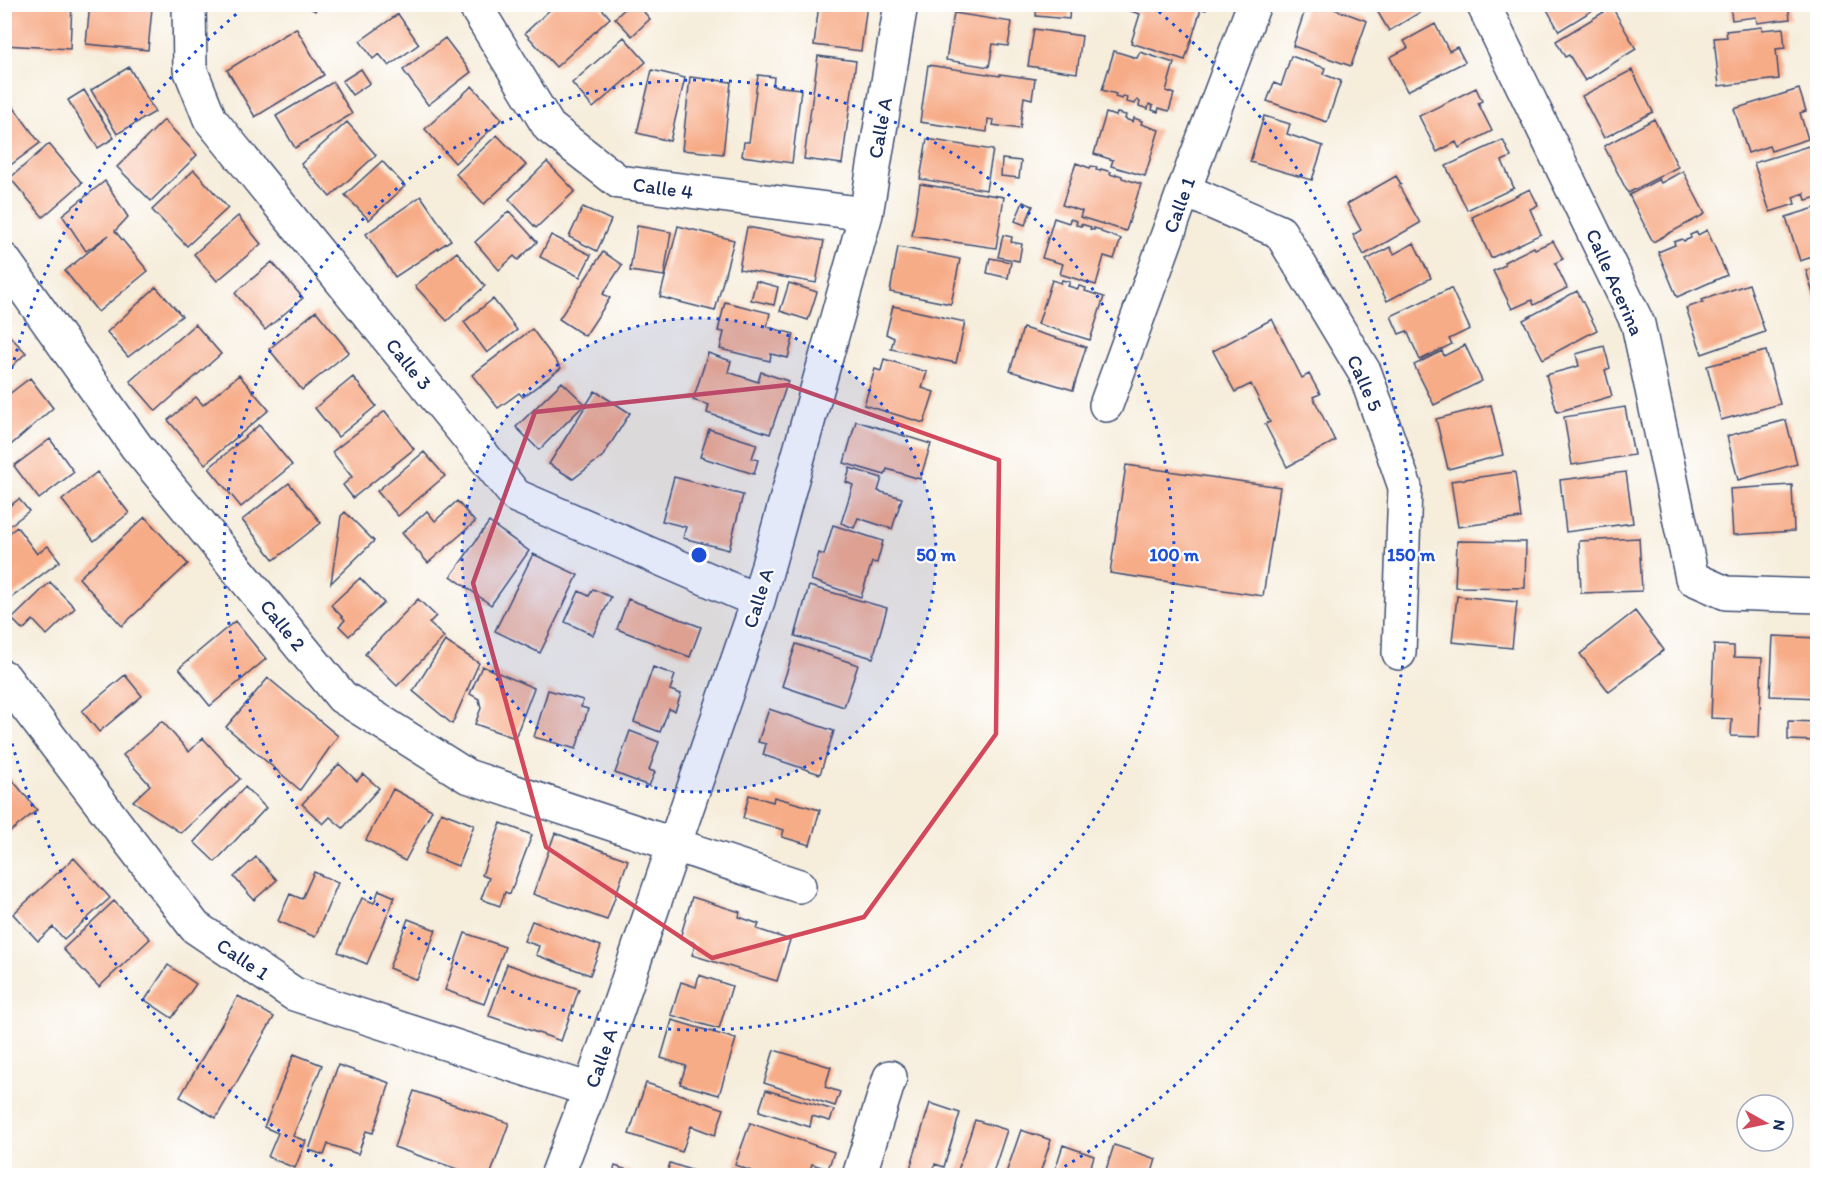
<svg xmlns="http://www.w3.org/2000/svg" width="1822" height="1180" font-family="Itim,sans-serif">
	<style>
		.building { fill: #f7ac88 }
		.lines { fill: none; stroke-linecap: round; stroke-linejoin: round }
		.minor-casing { stroke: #3c4c71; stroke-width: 36 }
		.minor { stroke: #fff; stroke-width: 33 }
		.marked { fill: none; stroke: #d1495b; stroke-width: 4.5; stroke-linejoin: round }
		.ring { fill: none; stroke: #1d4ed8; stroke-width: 3; stroke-dasharray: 3 6 }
		.labels { text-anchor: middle; stroke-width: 4.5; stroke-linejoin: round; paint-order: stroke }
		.street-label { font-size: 20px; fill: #1b2f5e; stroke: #fff }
		.centre { fill: #1d4ed8; stroke: #fff; stroke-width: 3 }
		.ring-label { font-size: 18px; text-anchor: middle; font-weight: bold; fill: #1d4ed8; stroke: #fff; stroke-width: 4.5; stroke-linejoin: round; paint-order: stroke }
	</style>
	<rect width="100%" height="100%" fill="#fff"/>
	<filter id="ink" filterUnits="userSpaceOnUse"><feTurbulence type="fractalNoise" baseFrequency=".0167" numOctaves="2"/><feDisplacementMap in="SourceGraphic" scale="12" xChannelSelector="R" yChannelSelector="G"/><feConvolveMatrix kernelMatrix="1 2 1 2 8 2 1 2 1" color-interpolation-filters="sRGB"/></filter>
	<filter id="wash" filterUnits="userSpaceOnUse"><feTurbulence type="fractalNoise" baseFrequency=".008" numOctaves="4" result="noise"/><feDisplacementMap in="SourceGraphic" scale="24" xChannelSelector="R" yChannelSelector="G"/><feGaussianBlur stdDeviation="1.35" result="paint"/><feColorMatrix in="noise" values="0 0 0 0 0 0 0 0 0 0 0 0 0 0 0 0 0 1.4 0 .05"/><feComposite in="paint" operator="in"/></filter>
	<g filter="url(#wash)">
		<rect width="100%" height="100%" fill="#f6eddb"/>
		<g id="blocks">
			<path class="building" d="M4 4H72L70 49 4 45Z
				M90 4H120L152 8 148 50 86 44Z
				M304 4H319L315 11Z
				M556 4H598L610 18 556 67 525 33Z
				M630 4H637L650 19 632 36 615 18Z
				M819 4H867L861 51 814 45Z
				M952 4H985L984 12 952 8Z
				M1005 4H1024L1023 8 1005 6Z
				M1037 4H1070L1069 19 1036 16Z
				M1208 4 1206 10 1201 9 1185 60 1131 43 1140 14 1111 5Z
				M1307 4H1321L1367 21 1351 66 1293 46Z
				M1373 4H1434L1389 31Z
				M1544 4H1595L1592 7 1593 10 1559 31Z
				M1730 4H1788L1790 19 1757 23 1756 17 1732 20Z
				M1612 7 1636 49 1585 81 1569 55 1565 57 1556 41Z
				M954 13 1012 22 1008 46 993 44 989 67 946 60Z
				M398 14 419 44 389 66 379 54 373 59 360 41Z
				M1435 24 1449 51 1457 47 1465 62 1407 91 1390 57 1408 48 1404 41Z
				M1762 27V30L1783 28 1785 48 1776 49 1779 79 1719 86 1714 38 1727 37 1726 31Z
				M296 28 324 75 255 117 227 70Z
				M1034 29 1082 36 1077 73 1028 66Z
				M624 37 646 62 593 108 572 83Z
				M445 38 471 72 428 105 403 70Z
				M1114 51 1137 58 1140 52 1174 63 1166 91 1174 94 1169 111 1159 108 1158 112 1152 110 1153 106 1149 104 1148 109 1139 106 1140 102 1137 100 1135 104 1126 102 1127 97 1123 96 1122 99 1115 97 1116 94 1102 90Z
				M818 56 856 61 842 164 804 159Z
				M1291 56 1325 68 1323 74 1341 81 1327 122 1267 101 1274 83 1281 86Z
				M928 65 1000 76V74L1035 79 1032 99 1024 97 1020 129 993 125 994 120 988 119 987 132 920 122Z
				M129 67 155 112 117 134 91 90Z
				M361 69 370 83 352 95 342 81Z
				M652 70 685 78 670 141 637 133Z
				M1632 70 1653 112 1604 138 1582 96Z
				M758 75 774 77 773 86 801 89 792 163 742 156 744 142H749Z
				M690 77 731 82 723 154 682 150Z
				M333 82 352 114 295 148 276 116Z
				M472 86 502 119 455 163 425 129Z
				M1476 88 1482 101 1478 103 1492 131 1459 148 1456 142 1437 152 1419 116Z
				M1799 89 1806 111 1800 113 1808 139 1771 151 1769 146 1748 153 1734 109Z
				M84 90 114 138 98 148 68 100Z
				M12 105 40 143 4 170V111Z
				M1106 113 1116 116 1117 113 1126 115 1125 119 1133 122 1134 118 1142 121 1141 124 1159 130 1145 176 1111 166 1113 160 1094 154Z
				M1264 116 1290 124 1287 134 1323 146 1312 180 1250 162Z
				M1654 119 1678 167 1628 193 1604 146Z
				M164 120 197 155 151 201 117 167Z
				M347 122 376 155 330 197 301 164Z
				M497 135 526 165 484 204 456 174Z
				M927 139 993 150 986 190 920 179Z
				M1503 140 1511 157 1502 161 1514 188 1467 210 1446 166Z
				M1818 143V197L1806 200 1804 193 1793 197 1795 204 1770 212 1754 163Z
				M49 144 82 183 43 217 10 178Z
				M1002 159 1021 161 1019 178 1001 176Z
				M382 161 405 186 369 220 345 195Z
				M547 162 575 191 536 228 509 199Z
				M1076 163 1090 168 1091 166 1097 167 1096 170 1100 171 1101 169 1111 172 1110 174 1116 176V174L1122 176V178L1141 184 1126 231 1080 217 1082 211 1062 205Z
				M194 170 228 208 187 246 152 210Z
				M1683 171 1705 214 1653 242 1629 195 1659 179 1661 183Z
				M1396 176 1401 184 1399 186 1420 223 1364 255 1353 235 1361 230 1347 204Z
				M105 181 128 217 115 231 148 271 98 312 65 271 109 235 86 251 62 215Z
				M920 184 1004 197 996 248 912 236Z
				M1530 189 1538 205 1530 209 1541 234 1491 258 1472 217Z
				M421 196 451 240 395 277 366 234Z
				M1023 202 1033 206 1025 225 1015 221Z
				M583 207 611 220 597 251 569 237Z
				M1818 207V255L1800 261 1786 217Z
				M509 211 537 242 518 260 514 256 499 270 475 242Z
				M238 216 261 244 217 281 194 254Z
				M1054 218 1069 223 1070 219 1077 221 1076 225 1081 226V224L1091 227 1090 229 1094 230V228L1101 230V232L1121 239 1114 259 1104 256 1096 285 1060 274 1063 264 1042 258Z
				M637 226 671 232 664 276 630 271Z
				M678 226 734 240 715 311 660 297Z
				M747 227 824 241 816 283 739 269Z
				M1707 230 1727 275 1677 297 1658 252 1675 245 1674 242 1682 239 1684 241 1691 238 1690 235 1697 232 1698 235Z
				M551 235 591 255 580 277 540 257Z
				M1003 235 1012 237 1011 242 1022 244 1019 261 998 257Z
				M1553 241 1563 259 1555 263 1567 288 1534 305 1532 300 1512 309 1493 271 1505 265 1504 262 1534 247 1535 249Z
				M1414 243 1431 278 1387 301 1366 260 1390 247 1394 254Z
				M898 247 960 259 951 304 890 292Z
				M457 252 485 286 447 321 415 286Z
				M603 252 622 265 603 294 610 298 585 336 559 319Z
				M990 258 1011 262 1008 278 987 273Z
				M272 262 303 298 265 330 235 293Z
				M1818 267V307H1817L1806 270Z
				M1052 280 1061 283 1062 280 1070 282 1068 286 1078 289 1079 286 1086 288 1085 291 1104 297 1090 340 1038 324Z
				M756 281 778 287 774 305 751 300Z
				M789 283 817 292 808 320 780 311Z
				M1749 284 1765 332 1702 354 1686 308 1703 302 1702 300Z
				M156 287 182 316 128 357 107 332Z
				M1451 288 1470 329 1449 339 1452 344 1420 360 1407 331 1399 334 1391 316Z
				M1577 291 1597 330 1543 359 1523 320Z
				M493 299 517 330 487 353 464 322Z
				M725 302 770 313 767 327 794 334 788 358 771 354 770 361 720 349 724 332 718 331Z
				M893 306 965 322 956 363 891 349 894 338 886 334Z
				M316 311 349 352 302 390 269 349Z
				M1272 319 1302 378 1309 374 1320 394 1313 397 1335 441 1287 467 1265 424 1270 422 1251 384 1235 392 1213 351Z
				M195 324 221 354 156 411 130 381Z
				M1023 328 1086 347 1073 390 1010 371Z
				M532 329 561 368 523 397 519 393 498 408 472 375Z
				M4 330 26 353 4 374Z
				M1465 345 1482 381 1434 405 1414 365 1442 351 1444 356Z
				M1604 346 1610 368 1605 370 1612 396 1557 412 1546 375 1579 366 1576 354Z
				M1766 351 1780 404 1721 420 1707 366Z
				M708 353 731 361 728 372 758 382 761 372 788 381 770 434 707 413 709 405 693 400Z
				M884 359 927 372 922 388 934 392 924 423 864 405 875 369 881 371Z
				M239 375 269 410 205 464 168 420 196 397 203 405Z
				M353 377 376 406 338 437 315 408Z
				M30 378 53 408 4 451V398Z
				M562 382 585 404 539 450 516 427Z
				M595 391 630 413 603 456 573 479 549 464Z
				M1491 405 1503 455 1448 469 1436 419Z
				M1625 407 1634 455 1572 465 1564 417Z
				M385 411 414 449 353 498 343 485 352 477 332 452Z
				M1786 420 1797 464 1738 480 1727 436Z
				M856 421 931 444 920 479 887 469 885 475 844 463Z
				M259 425 292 465 241 507 209 468Z
				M709 429 757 444 752 458 758 460 754 474 700 457Z
				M50 439 74 472 39 499 14 466Z
				M424 452 445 476 398 516 377 491Z
				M1126 465 1280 487 1263 596 1110 573Z
				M850 468 882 478 878 491 902 498 892 529 858 518 854 528 841 523 853 485 846 482Z
				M97 472 129 513 94 541 62 500Z
				M1515 472 1521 518 1458 527 1451 481Z
				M1626 472 1633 523 1566 532 1560 480Z
				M674 477 743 495 729 550 683 538 686 527 662 521Z
				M289 483 321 523 274 560 242 520Z
				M1792 485 1794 531 1733 535 1730 489Z
				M4 497 11 505 19 499 29 511 4 530Z
				M457 501 475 522 428 563 402 533 427 511 435 521Z
				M345 512 374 541 331 583 341 516Z
				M145 517 188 564 122 626 79 578Z
				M489 522 529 551 491 605 451 576Z
				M833 525 883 541 877 563 872 562 861 597 811 580 819 553 824 555Z
				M17 527 37 554 48 546 60 561 4 603V537Z
				M1639 538 1642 591 1581 593 1579 541Z
				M1457 541 1526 542 1525 588 1455 587Z
				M533 554 578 575 540 653 495 631Z
				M360 578 384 603 349 636 339 626 345 620 331 605Z
				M50 582 75 608 47 635 33 620 23 630 12 619Z
				M809 586 887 608 873 658 795 636Z
				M593 589 611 597 593 635 565 622 579 591 589 596Z
				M1457 596 1517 602 1512 648 1452 642Z
				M418 599 436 616 429 623 444 637 397 686 365 654Z
				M628 599 701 627 690 657 617 629Z
				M1635 611 1664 650 1609 692 1580 654Z
				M235 621 266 659 210 706 179 668Z
				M1773 636 1818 638V698L1770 696Z
				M445 641 479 663 452 724 413 691Z
				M796 644 858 665 844 707 782 686Z
				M1714 645 1734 646V657L1762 658 1759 737 1731 736 1732 719 1711 718Z
				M482 666 534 688 515 738 475 724 481 708 479 699 470 694Z
				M653 667 675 675 670 690 681 694 675 711 669 709 660 732 634 722Z
				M125 675 142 696 99 732 82 711Z
				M268 678 338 736 300 790 226 727Z
				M548 690 583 700 581 707 588 709 576 749 534 737Z
				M769 709 834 731 820 774 763 755 766 744 758 742Z
				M162 721 189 752 203 738 240 779 181 833 133 801 150 785 123 755Z
				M1788 721 1818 722 1817 741 1788 740Z
				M630 731 659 742 649 770 655 772 649 786 615 773Z
				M339 764 357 781 363 774 379 788 343 828 330 817 323 824 302 804Z
				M10 777 37 810 4 837V781Z
				M245 787 266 808 215 862 194 842Z
				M393 789 432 810 405 861 366 840Z
				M749 795 773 802 774 797 820 810 810 845 782 837 784 830 743 818Z
				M441 812 474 825 458 866 425 853Z
				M501 823 532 835 510 894 505 892 500 906 481 899 489 878 482 875Z
				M555 833 628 860 607 920 533 894Z
				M256 857 277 880 254 900 234 877Z
				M74 858 110 898 64 939 53 927 38 941 13 914Z
				M314 872 338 883 315 937 278 921 290 894 302 899Z
				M379 890 395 897 367 964 338 952 362 898 374 903Z
				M692 897 740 912 739 917 759 924 757 929 790 940 777 981 692 955 696 943 680 938Z
				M114 901 150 939 99 987 63 949Z
				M408 919 436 930 417 980 389 968Z
				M532 921 601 946 590 975 536 955 539 946 524 941Z
				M465 933 505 947 484 1004 445 990Z
				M507 964 579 989 561 1041 489 1016Z
				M168 965 196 984 172 1018 145 1000Z
				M699 975 732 986 719 1029 671 1015 681 982 696 987Z
				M238 996 274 1017 216 1118 180 1097Z
				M672 1020 736 1039 719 1095 680 1084 686 1066 661 1058Z
				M774 1050 831 1067 825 1087 840 1092 835 1106 764 1083Z
				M294 1054 322 1065 293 1136 306 1141 295 1168 268 1157 278 1133 264 1127Z
				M338 1065 390 1083 373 1133 366 1131 358 1154 328 1144 324 1155 309 1150Z
				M646 1083 724 1109 715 1135 691 1126 682 1152 629 1134Z
				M766 1090 834 1110 830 1121 812 1116 810 1127 759 1111Z
				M414 1091 509 1123 490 1176H477L394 1147Z
				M930 1103 960 1113 944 1167 935 1164 932 1176H921L909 1172Z
				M975 1120 1007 1130 992 1176H956Z
				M750 1123 834 1152 828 1169 812 1164 808 1176H764L735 1165Z
				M1021 1130 1051 1140 1039 1176H1005Z
				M1063 1145 1094 1156 1088 1176H1053Z
				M1114 1145 1156 1159 1151 1176H1104Z
				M670 1163 706 1175V1176H666Z
				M615 1166 643 1175V1176H612Z
				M732 1168 752 1175V1176H730Z"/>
		</g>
	</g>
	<g filter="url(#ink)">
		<use href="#blocks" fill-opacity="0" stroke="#3c4c71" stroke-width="1.5"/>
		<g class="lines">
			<defs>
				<path id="minor" d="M189 4 190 69 210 119 516 496 758 601
					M474 4 549 127 619 182 866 214
					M1483 4 1638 324 1692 578 1726 593 1818 596
					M1184 190 1280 232 1365 373 1405 487 1399 653
					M4 260 136 446 342 697 467 776 799 886
					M1106 405 1184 190 1254 4
					M4 677 195 927 294 994 590 1090
					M557 1176 590 1090 758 601 866 214 901 4
					M859 1176 890 1077"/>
			</defs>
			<use href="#minor" class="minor-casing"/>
			<use href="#minor" class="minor"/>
		</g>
	</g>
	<path class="marked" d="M788 385 999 460 996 734 864 917 712 958 546 847 473 583 535 412Z"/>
	<circle cx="699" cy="555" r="237" fill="#1d4ed8" fill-opacity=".12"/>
	<g class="ring">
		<circle cx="699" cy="555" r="237"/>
		<circle cx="699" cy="555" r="475"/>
		<path d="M348 1175A712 712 0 0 1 5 715M5 395A712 712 0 0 1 246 6M1152 6A712 712 0 0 1 1050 1175"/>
	</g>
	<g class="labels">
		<g class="street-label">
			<text transform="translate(880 128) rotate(-80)" y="7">Calle A</text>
			<text transform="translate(663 188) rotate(8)" y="7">Calle 4</text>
			<text transform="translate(1179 205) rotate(-70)" y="7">Calle 1</text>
			<text transform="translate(1615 282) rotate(66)" y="7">Calle Acerina</text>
			<text transform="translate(409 364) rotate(51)" y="7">Calle 3</text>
			<text transform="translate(1365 383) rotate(66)" y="7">Calle 5</text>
			<text transform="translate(758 598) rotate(-73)" y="7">Calle A</text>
			<text transform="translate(283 625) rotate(51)" y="7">Calle 2</text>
			<text transform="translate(243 959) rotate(34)" y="7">Calle 1</text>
			<text transform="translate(601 1058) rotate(-71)" y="7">Calle A</text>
		</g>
	</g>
	<circle cx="699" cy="555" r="9" class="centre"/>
	<g class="ring-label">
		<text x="936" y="561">50 m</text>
		<text x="1174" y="561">100 m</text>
		<text x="1411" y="561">150 m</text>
	</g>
	<rect width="1822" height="1180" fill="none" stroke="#fff" stroke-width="24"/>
	<g transform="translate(1765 1123) rotate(99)"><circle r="28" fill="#ffffff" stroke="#a4acbf" stroke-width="1.5"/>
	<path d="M0-4.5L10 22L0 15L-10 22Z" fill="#d1495b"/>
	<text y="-9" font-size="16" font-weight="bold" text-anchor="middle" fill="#1b2f5e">N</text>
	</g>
</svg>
